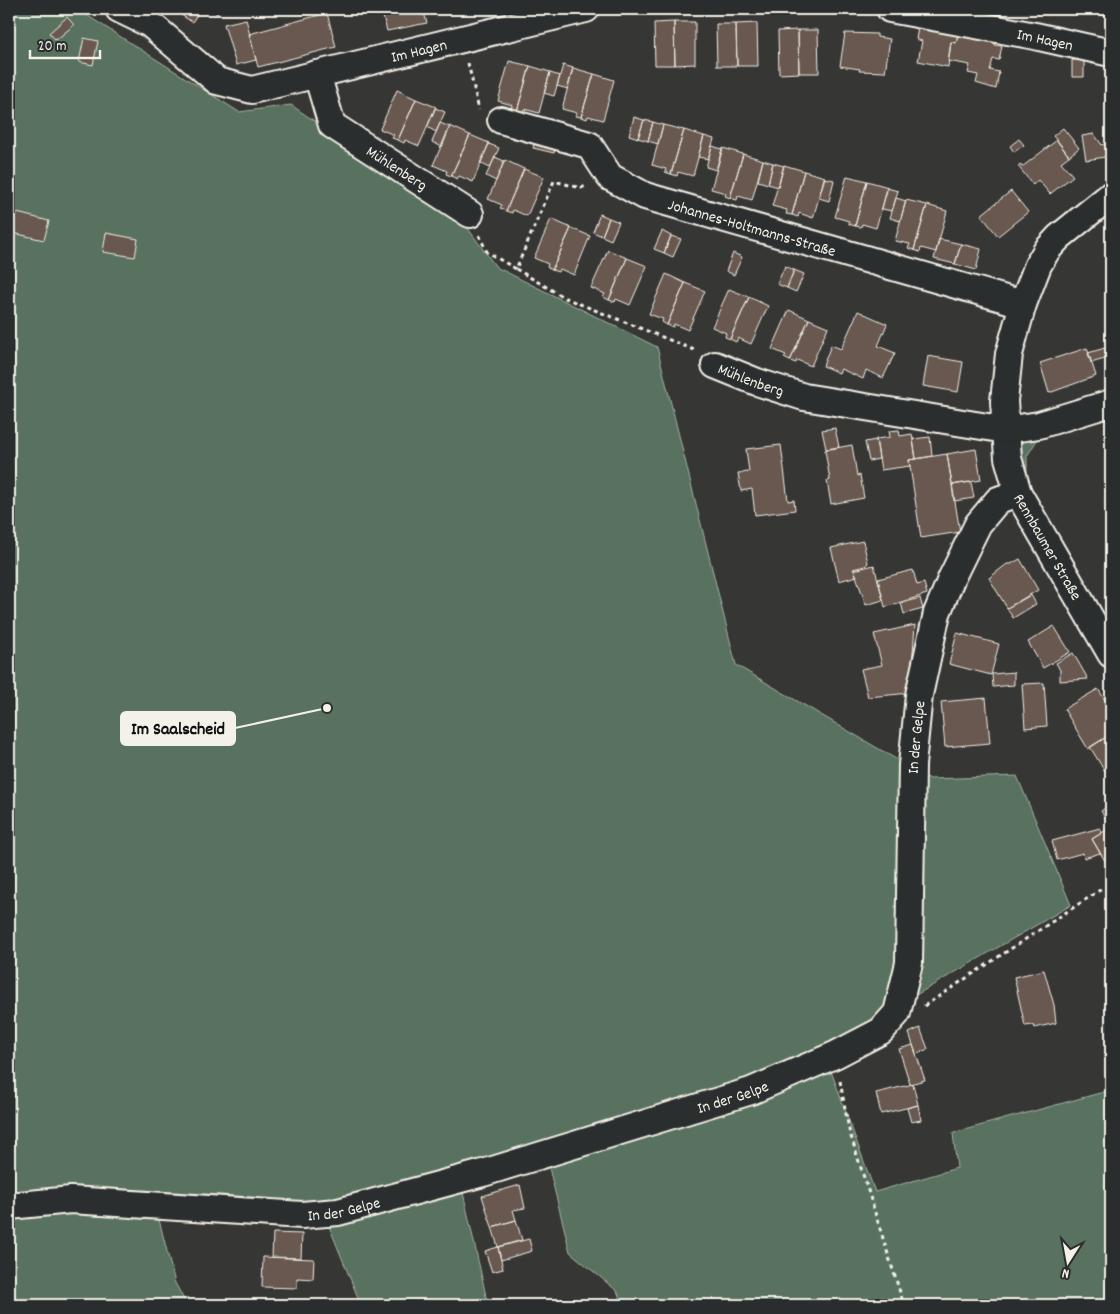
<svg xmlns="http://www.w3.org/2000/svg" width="1120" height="1314" font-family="Dekko,sans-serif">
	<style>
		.green { fill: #58725f; stroke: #a6b2a4 }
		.building { fill: #68594f; stroke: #f4f1e8 }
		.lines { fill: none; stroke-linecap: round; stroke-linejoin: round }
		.minor-casing { stroke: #f4f1e8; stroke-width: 30 }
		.path { stroke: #f4f1e8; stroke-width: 3; stroke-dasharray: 4 4; stroke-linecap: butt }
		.minor { stroke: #2a2d2e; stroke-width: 26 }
		.labels { text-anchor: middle; stroke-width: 5; stroke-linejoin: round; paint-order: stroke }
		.street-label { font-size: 16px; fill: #f4f1e8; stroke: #2a2d2e }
		.leader { fill: none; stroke: #f4f1e8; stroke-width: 2 }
		.callout-dot { fill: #f4f1e8; stroke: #2a2d2e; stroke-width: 2 }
		.callout { fill: #f4f1e8; stroke: #f4f1e8; stroke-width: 2 }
		.callout-label { font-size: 18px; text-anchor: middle; font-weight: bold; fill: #111 }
	</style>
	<rect width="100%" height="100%" fill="#363635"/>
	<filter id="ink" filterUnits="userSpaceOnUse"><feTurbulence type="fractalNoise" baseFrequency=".02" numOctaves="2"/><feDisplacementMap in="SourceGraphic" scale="10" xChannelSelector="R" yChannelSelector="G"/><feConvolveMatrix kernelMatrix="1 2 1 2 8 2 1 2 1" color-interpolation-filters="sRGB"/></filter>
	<g filter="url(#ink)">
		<path class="green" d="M9 9H77L239 112 291 105 464 223 496 267 657 347 736 665 930 779 1017 776 1071 905 823 1049 875 1192 957 1168 953 1133 1111 1090V1305H623L617 1291 570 1252 548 1164 458 1170 488 1305H361L324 1214 154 1200 175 1283 187 1305H9Z
			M1027 437H1039L1027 456V479L1037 504 1111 626V640L1038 517 1017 449 1020 442Z"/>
		<path class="building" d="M172 9H201L192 22Z
			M211 9H221L217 14Z
			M381 9H423L427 23 387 31Z
			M1076 9H1111V17Z
			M327 13 336 47 258 67 249 34Z
			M67 17 74 25 56 40 49 33Z
			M246 19 256 60 236 65 224 24Z
			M674 22H695V64L675 65Z
			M674 22 675 65H655L654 23Z
			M757 23 758 66H737L736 24Z
			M716 24H736L737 66H717Z
			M925 25 959 31 956 43 951 42 948 67 918 61 922 41 916 39 918 28 924 30Z
			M798 30H818L819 73H799Z
			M798 30 799 73 779 74 778 31Z
			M959 31 997 38 995 45 1002 46 999 60 993 59 990 70 999 72 996 89 976 83 978 75 968 73 970 65 948 61 951 42 956 43Z
			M845 33 877 34V37L890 39 885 72 859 71 860 69 840 66Z
			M84 38 98 41 93 65 79 62Z
			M1072 60H1084V77H1072Z
			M509 61 530 66 517 111 511 109 512 105 498 101Z
			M563 65 573 68 568 89 557 86Z
			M530 66 550 72 539 113 524 109 523 112 517 111Z
			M573 68 594 74 581 117 575 116 577 113 562 109Z
			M550 73 560 76 554 96 544 93Z
			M594 74 614 80 603 120 588 116 587 119 581 117Z
			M397 90 416 99 398 140 392 138 394 135 380 129Z
			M1106 91H1111V109H1107Z
			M416 99 436 107 419 146 405 140 404 143 398 140Z
			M435 108 445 112 436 132 427 127Z
			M634 117 644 120 638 138 629 135Z
			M644 120 653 122 648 141 638 138Z
			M653 122 663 125 658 144 648 141Z
			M440 123 450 127 442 147 432 142Z
			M663 125 684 130 671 174 665 172 666 169 652 165Z
			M450 126 470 135 451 176 446 174 447 171 433 165Z
			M1063 128 1079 148 1069 156 1053 136Z
			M684 130 704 136 693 176 678 172 677 176 671 174Z
			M1094 134 1102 145 1111 143V156L1086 160 1082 136Z
			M470 135 489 143 473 182 459 176 457 179 451 176Z
			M704 136 714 139 708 159 698 157Z
			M536 138 557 144 554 153 533 148Z
			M1019 139 1024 145 1014 152 1010 146Z
			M1057 140 1069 156 1061 162 1073 176 1050 194 1038 180 1033 185 1018 166 1020 164 1022 167Z
			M489 144 499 148 490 168 480 163Z
			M712 146 722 149 716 170 706 167Z
			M723 148 743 154 730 198 725 196 726 193 711 189Z
			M743 154 763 160 752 200 738 196 737 200 730 198Z
			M495 157 504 161 496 181 486 176Z
			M505 160 524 169 506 211 500 208 502 205 488 199Z
			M763 160 773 163 768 184 758 181Z
			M773 163 784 166 778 187 768 184Z
			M784 165 804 171 792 215 786 214 787 210 772 206Z
			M524 169 544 177 527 216 513 210 512 213 506 211Z
			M804 171 825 177 813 218 799 213 798 217 792 215Z
			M847 176 867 181 855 226 849 224V221L835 217Z
			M824 178 834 180 829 201 819 198Z
			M867 181 888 187 876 228 862 224 861 227 855 226Z
			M887 188 898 191 892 211 882 209Z
			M1011 191 1028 212 998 236 981 215Z
			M896 198 906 201 900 221 890 218Z
			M906 200 927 205 914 250 908 248 910 244 895 241Z
			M927 205 947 211 936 252 921 248 920 252 914 250Z
			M9 211 49 221 44 240 9 232Z
			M600 214 609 218 602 236 593 232Z
			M609 218 619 222 611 240 602 236Z
			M551 219 571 228 552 270 547 267 548 264 534 258Z
			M571 228 590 236 574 275 560 269 558 272 552 270Z
			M662 231 671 236 664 253 654 249Z
			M106 233 138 239 135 257 103 252Z
			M671 236 681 239 673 257 664 253Z
			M939 239 961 244 955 264 934 259Z
			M961 244 981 249 976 270 955 264Z
			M608 250 627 258 609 300 603 297 605 294 591 288Z
			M733 253 742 257 734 275 726 271Z
			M627 258 647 266 630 305 616 299 615 302 609 300Z
			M785 266 794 270 787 288 777 284Z
			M794 270 804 274 796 292 787 288Z
			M666 274 685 283 667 325 662 322 663 319 649 314Z
			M685 283 705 291 688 330 674 324 673 327 667 325Z
			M729 289 749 297 730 339 725 337 726 333 712 327Z
			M749 297 768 306 751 344 738 338 736 342 730 339Z
			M789 310 809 319 790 361 784 358 786 355 772 349Z
			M858 311 887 324 878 346 895 353 883 378 866 370 863 379 841 369 839 373 823 366 831 345 841 349Z
			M809 319 828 327 811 366 797 360 796 363 790 361Z
			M1087 348 1096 376 1049 393 1040 363Z
			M1105 348 1108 358 1091 363 1088 353Z
			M928 356 963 362 958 392 923 386Z
			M835 428 839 447 826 449 822 430Z
			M899 430 900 436 912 434 916 459 909 460 910 466 881 470 876 439 890 437 889 431Z
			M930 437 932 456 916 459 913 439Z
			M876 440 879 459 869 461 865 442Z
			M781 445 788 501 794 500 795 510 755 515 752 489 741 491 738 473 749 472 746 449Z
			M852 445 857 476 860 475 864 498 831 504 827 481 830 480 825 450Z
			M976 449 981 480 952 485 947 454Z
			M947 454 960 532 921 538 909 460Z
			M971 482 974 498 954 501 952 485Z
			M863 541 868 563 865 566 853 569 857 576 839 581 831 548Z
			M1020 559 1038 590 1007 608 989 578 1007 564H1011Z
			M874 565 883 600 866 605 854 570Z
			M913 570 917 585 924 583 927 594 885 607 878 579Z
			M1031 595 1036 604 1013 618 1007 608Z
			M920 598 923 609 904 614 901 603Z
			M915 625 910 693 868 697 861 669 882 665 874 634Z
			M1054 626 1070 652 1043 668 1028 642Z
			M957 633 999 644 991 675 949 664Z
			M1073 653 1088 679 1060 681V670L1056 663Z
			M1014 672V685L993 687 992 674Z
			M1044 683 1047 726 1025 728 1022 684Z
			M1098 689 1111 709V734L1088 749 1064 709Z
			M986 698 990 743 945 747 941 702Z
			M1111 734V781L1090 747Z
			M1111 804V871L1092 839 1111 827 1101 811Z
			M1100 828 1102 833 1092 839 1100 853 1084 858 1083 853 1057 860 1052 841Z
			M1044 970 1054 1005 1056 1023 1034 1028 1033 1025 1025 1026 1014 977Z
			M920 1028 928 1049 916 1054 909 1033Z
			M913 1045 925 1080 910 1084 899 1049Z
			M913 1084 918 1105 881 1114 876 1093Z
			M918 1105 921 1120 911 1122 907 1108Z
			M520 1185 525 1208 513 1210 516 1220 492 1227 482 1196Z
			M516 1220 522 1240 498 1247 492 1227Z
			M273 1233 302 1234 301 1258 272 1257Z
			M529 1239 532 1251 501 1260 498 1247Z
			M498 1247 503 1269 492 1272 485 1251Z
			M263 1257 314 1259 313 1279 297 1278V1288L262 1287Z"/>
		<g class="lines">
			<defs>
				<g id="minor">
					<path id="s1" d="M119 9 150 24 217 81 252 90 586 9"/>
					<path id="s2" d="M890 9 1035 36 1111 53"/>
					<path id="s3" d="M317 74 332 125 470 214"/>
					<path id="s4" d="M501 120 589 145 610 177 645 196 1023 304"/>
					<path id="s5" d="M1111 195 1059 237 1047 250 1038 265 1023 304 1009 354 1004 401 1008 458 1018 493 1111 654"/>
					<path id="s6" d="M715 365 757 382 804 397 1006 430 1039 425 1111 403"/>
					<path id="s7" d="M9 1206 71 1200 302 1215 338 1212 483 1173 751 1091 835 1055 881 1031 897 1013 909 963 912 765 919 695 937 613 952 577 978 524 998 500 1018 493"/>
				</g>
			</defs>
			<use href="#minor" class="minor-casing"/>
			<path class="path" d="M468 63 479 110
				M479 235 487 252 516 269 554 181 581 188 588 185
				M516 269 565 298 697 351
				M924 1006 1100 890H1111
				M840 1081 849 1130 904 1305"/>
			<use href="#minor" class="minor"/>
		</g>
	</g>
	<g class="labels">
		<g class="street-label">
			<text dy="6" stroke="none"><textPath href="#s2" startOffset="158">Im Hagen</textPath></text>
			<text dy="6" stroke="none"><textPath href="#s1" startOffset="330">Im Hagen</textPath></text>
			<text dy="6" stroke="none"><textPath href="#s3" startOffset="131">Mühlenberg</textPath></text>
			<text dy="6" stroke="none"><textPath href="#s4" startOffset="281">Johannes-Holtmanns-Straße</textPath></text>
			<text dy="6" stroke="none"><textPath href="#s6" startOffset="39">Mühlenberg</textPath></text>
			<text dy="6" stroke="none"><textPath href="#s5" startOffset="398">Rennbaumer Straße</textPath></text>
			<text dy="6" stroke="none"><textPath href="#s7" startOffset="1205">In der Gelpe</textPath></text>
			<text dy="6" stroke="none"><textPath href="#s7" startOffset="741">In der Gelpe</textPath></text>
			<text dy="6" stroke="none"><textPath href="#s7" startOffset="336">In der Gelpe</textPath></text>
		</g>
	</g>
	<path class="leader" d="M327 708L235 728"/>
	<circle class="callout-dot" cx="327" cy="708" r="5"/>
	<rect class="callout" x="121" y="712" width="114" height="33" rx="5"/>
	<g class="callout-label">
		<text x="178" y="734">Im Saalscheid</text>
	</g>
	<rect width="1120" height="1314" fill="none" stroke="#2a2d2e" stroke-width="30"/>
	<rect x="15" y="15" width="1090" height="1284" fill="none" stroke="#f4f1e8" stroke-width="2" filter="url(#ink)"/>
	<g transform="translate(1068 1262) rotate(191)" stroke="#2a2d2e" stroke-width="4" paint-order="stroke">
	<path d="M0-4L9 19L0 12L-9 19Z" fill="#f4f1e8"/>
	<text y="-8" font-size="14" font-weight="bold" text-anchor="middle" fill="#f4f1e8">N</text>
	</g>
	<path d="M30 50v8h70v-8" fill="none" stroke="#f4f1e8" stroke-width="2.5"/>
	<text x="38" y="50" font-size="15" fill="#f4f1e8" stroke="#2a2d2e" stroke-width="4" paint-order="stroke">20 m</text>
</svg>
